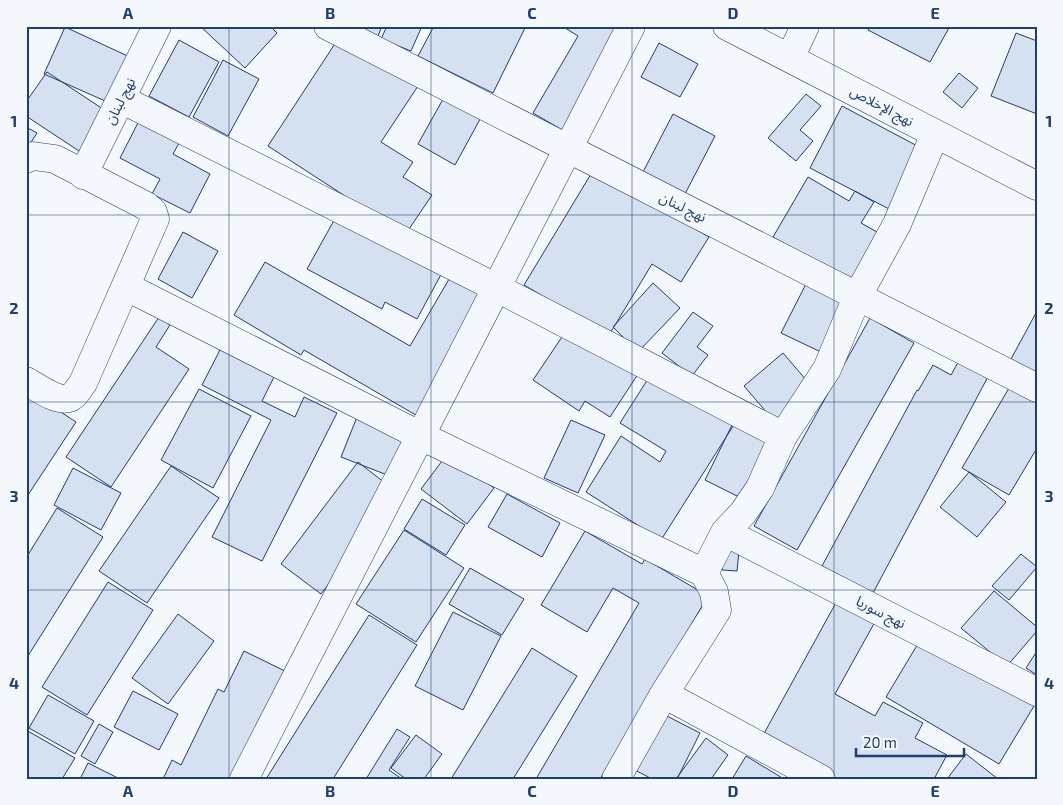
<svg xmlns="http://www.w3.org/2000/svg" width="1063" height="805" font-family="'Exo 2','Noto Sans Arabic',sans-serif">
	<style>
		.building { fill: #d5e0f0; stroke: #1d3f73 }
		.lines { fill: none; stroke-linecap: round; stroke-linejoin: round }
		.minor-casing { stroke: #1d3f73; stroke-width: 29 }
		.minor { stroke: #f4f7fb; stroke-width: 28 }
		.grid { fill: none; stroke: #1d3f73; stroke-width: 1; stroke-opacity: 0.55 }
		.labels { text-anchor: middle; stroke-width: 4; stroke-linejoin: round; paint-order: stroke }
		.street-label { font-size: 14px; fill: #1d3f73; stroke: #f4f7fb }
		.neatline { fill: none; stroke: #1d3f73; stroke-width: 2 }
		.grid-label { font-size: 16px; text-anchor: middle; font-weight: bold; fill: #1d3f73 }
	</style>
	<rect width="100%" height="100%" fill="#f4f7fb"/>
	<path class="building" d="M200 26H270L277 33 245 68Z
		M358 26H382L378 36Z
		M387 26H422L411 51 381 39Z
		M434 26H526L493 93 418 56Z
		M562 26H626L576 138 533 113 578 36Z
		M870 26H950L930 62 868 30Z
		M65 27 132 58 112 104 44 74Z
		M1016 33 1037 41V114L991 96Z
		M338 39 420 83 381 142 413 162 403 177 432 195 405 235 268 146Z
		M179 40 219 62 189 117 149 96Z
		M659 43 698 64 680 97 641 77Z
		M223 60 259 79 228 136 193 117Z
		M47 72 109 113 82 153 26 116V102Z
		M959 73 978 88 962 108 943 92Z
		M447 92 484 112 455 165 418 144Z
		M806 94 821 106 800 130 813 141 796 161 768 138Z
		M842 106 925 150 893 211 810 168Z
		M673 114 715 136 685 194 643 172Z
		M142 115 183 136 173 154 210 174 190 213 152 194 160 179 120 158Z
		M26 127 37 133 26 150Z
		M594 169 709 237 681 282 652 264 609 335 524 285Z
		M808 177 849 201 855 191 874 202 861 223 886 237 858 285 773 237Z
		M337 215 444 269 417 319 385 302 382 309 307 269Z
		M183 232 218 251 192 298 158 279Z
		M265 262 410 346 452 274 492 297 421 418 304 350 301 355 234 315Z
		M809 278 850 298 823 353 781 333Z
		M653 283 680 308 638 352 613 327Z
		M1037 311V373L1011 359Z
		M693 312 713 326 697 347 708 355 692 376 662 353Z
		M159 317 170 325 156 347 189 369 111 487 66 457Z
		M870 318 914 343 797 550 754 526Z
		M568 328 638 374 610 417 585 401 579 411 533 380Z
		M222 346 276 373 262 401 295 417 304 397 337 413 262 561 212 537 271 420 202 385Z
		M783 353 813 388 774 421 744 386Z
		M961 357 990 373 873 593 822 566 917 390 918 391 933 365 951 375Z
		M653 371 735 423 661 540 586 492 621 436 660 462 666 451 620 423Z
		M1012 383 1037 397V448L1009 495 962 468Z
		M199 389 251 416 213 488 161 460Z
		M30 392 76 422 28 495 26 493V398Z
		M357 417 416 440 400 480 341 457Z
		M571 420 605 435 578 493 544 478Z
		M734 421 777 442 747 501 705 480Z
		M448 453 494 488 467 524 421 489Z
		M358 462 398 493 321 594 281 564Z
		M171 466 219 498 147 603 99 571Z
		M73 468 121 493 101 530 54 505Z
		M969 472 1006 502 977 537 940 507Z
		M507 494 560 523 542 557 488 527Z
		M422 499 465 525 446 555 404 529Z
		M57 508 103 537 26 659V558Z
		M404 530 464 568 416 642 356 604Z
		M585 531 642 564 645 559 708 596 600 779H536L639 603 613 588 587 632 541 605Z
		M725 540 740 541 737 571 722 570Z
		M1021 554 1037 567 1009 600 992 586Z
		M470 568 524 599 502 635 449 604Z
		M108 582 153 610 87 715 42 687Z
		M994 591 1037 627V631L1007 666 961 628Z
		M838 599 876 620 835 694 875 716 883 702 923 723 915 738 947 755 934 779H833L761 739Z
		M453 612 501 636 463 710 415 686Z
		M178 614 214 641 168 704 132 678Z
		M369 615 417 645 333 779H266Z
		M922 637 1037 701 999 764 886 697Z
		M532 648 577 676 513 779H451Z
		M244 651 293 675 242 779H163L172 760 181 765 218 689 224 692Z
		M1037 651V675L1026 668Z
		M133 691 178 714 159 750 114 727Z
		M48 695 94 721 75 754 29 728Z
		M661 713 700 733 677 779H652L633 769Z
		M99 724 113 732 95 764 81 756Z
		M397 729 410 737 389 770 402 779H366Z
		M26 730 75 758 62 779H26Z
		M416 735 442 754 424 779H406L391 768Z
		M706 738 728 755 711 779H676Z
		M966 754 998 779H947Z
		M746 756 784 779H732Z
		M88 763 120 779H80Z"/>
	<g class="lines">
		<defs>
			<path id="minor" d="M328 26 1037 388
				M727 26 1037 186
				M790 58 805 26
				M121 99 495 287 783 436
				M26 159 33 156 55 159 146 206 153 212 155 219 83 383C79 388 75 396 69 398 57 402 37 387 26 381
				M83 175 157 26
				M127 287 419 435 704 573
				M725 532 1037 692
				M664 694 821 779
				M244 779 631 26
				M616 779 664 694 717 610 714 592 704 573 725 532 743 513 760 488 783 436 827 369 857 297 897 224 935 134"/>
		</defs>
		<use href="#minor" class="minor-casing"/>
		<use href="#minor" class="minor"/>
	</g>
	<path class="grid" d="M229 26V779M431 26V779M632 26V779M834 26V779M26 215H1037M26 402H1037M26 590H1037"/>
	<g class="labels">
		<g class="street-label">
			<text transform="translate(120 101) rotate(-63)" y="5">نهج لبنان</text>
			<text transform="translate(882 106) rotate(28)" y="5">نهج الإخلاص</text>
			<text transform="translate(683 207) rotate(26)" y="5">نهج لبنان</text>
			<text transform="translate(881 612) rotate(27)" y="5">نهج سوريا</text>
		</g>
	</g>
	<rect width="1063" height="805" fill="none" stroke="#f4f7fb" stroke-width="55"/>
	<path d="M856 748v8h108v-8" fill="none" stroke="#1d3f73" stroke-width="2.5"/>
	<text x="863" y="748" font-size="15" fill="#1d3f73" stroke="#f4f7fb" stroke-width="4" paint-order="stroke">20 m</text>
	<rect x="28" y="28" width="1008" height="750" class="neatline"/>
	<g class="grid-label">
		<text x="128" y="19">A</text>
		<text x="330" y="19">B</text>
		<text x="532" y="19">C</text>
		<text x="733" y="19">D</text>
		<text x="935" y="19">E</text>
		<text x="14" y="127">1</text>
		<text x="1049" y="127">1</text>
		<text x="14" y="314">2</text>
		<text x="1049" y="314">2</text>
		<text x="14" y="502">3</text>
		<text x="1049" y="502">3</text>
		<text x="14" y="689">4</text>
		<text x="1049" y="689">4</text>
		<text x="128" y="797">A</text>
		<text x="330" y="797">B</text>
		<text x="532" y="797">C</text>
		<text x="733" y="797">D</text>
		<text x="935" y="797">E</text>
	</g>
</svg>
